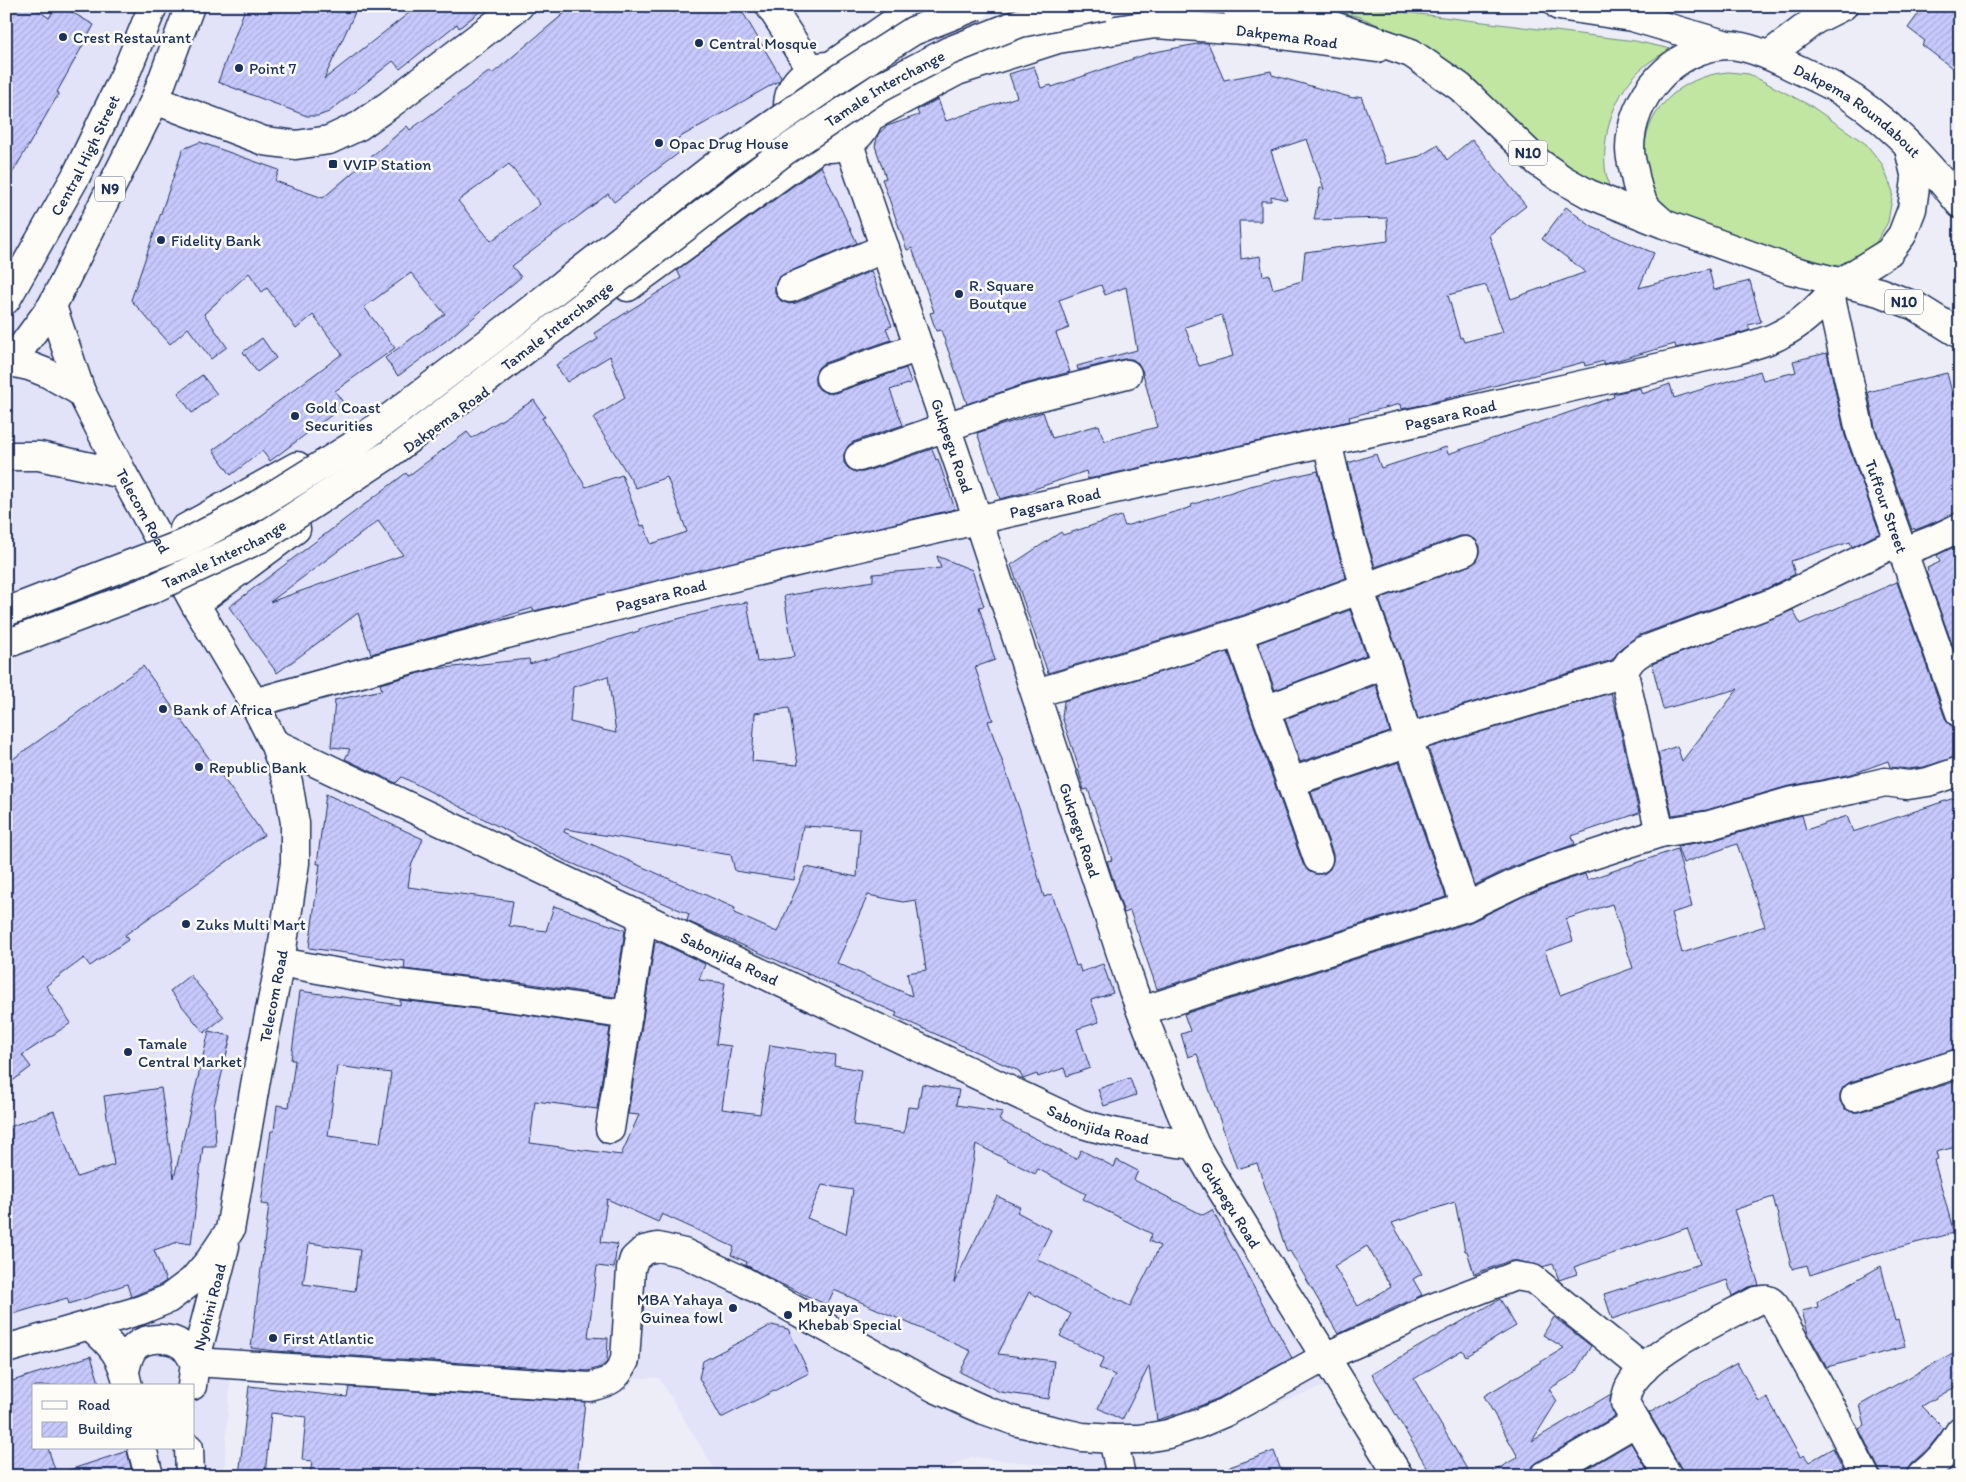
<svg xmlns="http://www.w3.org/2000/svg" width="1966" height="1482" font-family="Itim,sans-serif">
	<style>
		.built { fill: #e2e2f9; fill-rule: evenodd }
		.grass { fill: #c0e6a1; stroke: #6e8a80 }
		.building { fill: url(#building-hatch); stroke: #1b2f5e; fill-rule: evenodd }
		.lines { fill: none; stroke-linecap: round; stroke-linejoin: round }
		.minor-casing { stroke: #1b2f5e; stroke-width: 31 }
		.major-casing { stroke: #1b2f5e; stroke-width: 31 }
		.highway-casing { stroke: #1b2f5e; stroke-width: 31 }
		.minor { stroke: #fdfcf7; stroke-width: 28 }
		.major { stroke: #fdfcf7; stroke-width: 28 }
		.highway { stroke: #fdfcf7; stroke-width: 28 }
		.highway-bridge-casing { stroke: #1b2f5e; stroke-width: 31; stroke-linecap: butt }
		.highway-bridge { stroke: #fdfcf7; stroke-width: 28 }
		.poi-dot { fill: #1b2f5e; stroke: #fdfcf7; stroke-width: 2 }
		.labels { text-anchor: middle; stroke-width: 5; stroke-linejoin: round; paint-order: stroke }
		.shield { fill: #fdfcf7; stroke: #5f6c8c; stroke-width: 1 }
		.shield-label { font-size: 15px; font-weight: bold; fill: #1b2f5e }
		.street-label { font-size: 16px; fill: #1b2f5e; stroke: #fdfcf7 }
		.poi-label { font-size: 16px; fill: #1b2f5e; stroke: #fdfcf7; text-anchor: start }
	</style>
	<defs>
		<pattern id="building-hatch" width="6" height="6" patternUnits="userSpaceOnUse" patternTransform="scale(1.25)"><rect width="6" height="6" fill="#c7c9fc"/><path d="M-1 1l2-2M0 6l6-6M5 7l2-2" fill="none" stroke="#aaadda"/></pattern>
	</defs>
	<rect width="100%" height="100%" fill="#ededf8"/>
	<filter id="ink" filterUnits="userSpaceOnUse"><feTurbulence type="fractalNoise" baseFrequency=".02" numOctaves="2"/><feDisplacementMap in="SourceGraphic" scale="10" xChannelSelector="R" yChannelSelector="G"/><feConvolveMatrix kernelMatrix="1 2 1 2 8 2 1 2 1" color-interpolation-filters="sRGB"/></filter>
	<g filter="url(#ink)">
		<path class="built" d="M6 6H793L918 303 993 533 1170 1123 1327 1385 1095 1470 971 1457 929 1476H719L659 1378 230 1380 224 1476H6ZM34 1386H194V1448H34Z"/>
		<path class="grass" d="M1315 6H1355L1635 41 1671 49C1664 53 1657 57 1651 61 1618 84 1602 128 1605 167 1606 176 1609 185 1611 194L1569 169 1536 144 1444 64 1387 29 1360 17Z
			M1728 72 1749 74 1811 106 1866 144 1882 164 1893 192 1888 222 1874 246 1852 261 1833 266H1810C1779 255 1747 245 1716 234 1703 230 1687 227 1676 221 1661 213 1656 199 1651 184 1648 178 1644 170 1644 162 1641 112 1680 76 1728 72Z"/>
		<path class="building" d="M6 6H32L49 18 56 6H61L94 25 57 92 59 93 6 184Z
			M246 6H358L324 79 418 6H487L459 28 457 24 400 69 393 61 329 112 318 116H307L218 82Z
			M573 6H739L782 79 677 139 684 149 614 202 608 194 512 266 521 277 447 340 398 376 385 358 445 314 411 273 364 307 395 348 335 391 345 405 270 461 262 451 231 475 213 450 342 354 313 315 296 329 267 288 262 292 249 273 204 314 227 347 211 359 188 328 170 344 131 300 183 149 200 142 279 170 275 181 323 198 407 126 410 130 490 71 492 74ZM509 164 540 204 491 241 458 201Z
			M1924 6H1960V74L1922 45 1925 41 1908 28Z
			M1202 43H1208L1224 80 1271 71 1272 75 1353 98 1361 96 1386 164 1420 156 1438 145 1447 160 1472 139 1526 206 1489 235 1511 299 1586 272 1542 239 1566 207 1592 227 1654 253 1639 288 1709 269 1714 290 1750 281 1761 322 1748 325 1750 330 1733 335 1676 348 1675 344 1604 364V361L1585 366 1584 362 1422 405 1401 409 1400 404 1349 417 1350 421 1088 479 1086 471 1023 493 1000 499 977 433 1043 412 1052 438 1099 425 1104 441 1157 427 1142 370 1138 363 1132 359H1124L1078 370 1077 366 1137 350 1126 287 1105 295 1101 285 1059 300 1069 328 1056 333 1070 372 1021 385 967 404 941 330 936 331 930 313 934 312 912 248 907 250 882 179 886 178 875 146 878 134 887 126 919 115 917 110 938 99 946 121 1017 97 1009 74 1034 66 1041 88 1051 85 1052 87 1150 53ZM1307 139 1324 189 1320 188 1314 220 1387 218 1388 241 1305 252 1302 281 1273 289 1269 274 1263 276 1260 256 1241 259 1239 221H1261V201H1271V196L1287 200 1271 151ZM1486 285 1503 332 1464 342 1462 337 1460 338 1448 295ZM1222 315 1233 356 1199 366 1185 327Z
			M821 166 857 243 784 274 778 278 775 286V294L781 301 789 304 796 303 871 271 892 326 886 328 891 340 824 363 818 368 815 375V384L820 390 827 393H835L906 368 911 383 890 390 903 425 853 442 848 446 844 454V463L848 468 856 472H864L932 449 936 460 938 459 955 509 534 611 533 608 467 628 371 654 358 613 277 673 229 607 406 473 408 476 467 432 472 438 534 400 545 417 542 418 586 487 622 475 641 526 644 525 651 544 687 532 667 477 636 488 593 418 625 398 610 356 567 382 556 365 598 339 594 333 681 278 677 270ZM378 521 403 555 270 602Z
			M262 338 276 358 257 372 243 352Z
			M1827 353 1845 436 1880 533 1852 547 1850 542 1791 561 1795 574 1768 588 1637 636 1621 648 1612 660 1418 719 1401 660 1379 599 1471 565 1477 561 1480 554V546L1475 539 1468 536H1460L1375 567 1363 527 1348 463 1376 454 1381 468 1446 447 1448 454 1614 397 1613 394 1640 388 1642 394 1670 384 1674 398 1760 371 1763 380 1796 372 1793 361Z
			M1947 373 1960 423V512L1915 530 1914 528 1912 530 1875 427 1868 392Z
			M202 375 217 394 192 413 178 393Z
			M1318 471 1333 535 1346 578 1244 615 1048 673 1011 565 1061 532 1063 535 1121 516 1125 526 1192 507 1191 505 1250 486Z
			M1960 544V666L1926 572 1928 571 1927 568 1940 562 1937 555Z
			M937 556 972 570 984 606 979 607 995 660 975 667 993 720 988 721 1020 811 1044 897 1052 894 1076 966 1079 965 1081 972 1103 964 1113 993 1091 1000 1099 1022 1077 1029 1090 1068 1067 1076 1064 1068 1038 1077 1037 1074 1023 1079 1019 1071 895 1016 897 1013 687 921 689 914 562 859 402 777 396 783 345 759 350 749 331 747 335 700 382 690 380 684 435 669 529 659 530 664 639 631V629L731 605 747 602 757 662 794 657 784 596 873 581V574L941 568ZM608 676 616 733 570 722 573 687ZM789 708 798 765 752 761 755 713ZM803 826 860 829 857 877 806 867 777 932 734 913 735 908 564 832 565 829 731 855 735 871 794 880ZM868 895 903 902 916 900 926 970 907 973 912 996 837 963Z
			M1897 582 1945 718 1950 725 1960 728V756L1924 767 1908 769 1890 767 1888 761 1852 774 1785 787 1707 810 1672 815 1658 753 1677 746 1682 761 1738 689 1663 709 1652 664 1793 610 1800 624Z
			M1350 610 1366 655 1275 690 1258 643Z
			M1228 652 1303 864 1308 871 1315 874H1324L1330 869 1333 861V854L1311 792 1399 762 1446 897 1157 989 1130 911 1124 913 1107 861 1112 860 1088 789 1084 790 1078 769 1079 768 1062 717 1064 701Z
			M143 666 264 835 125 935 128 940 90 966 84 958 46 986 71 1023 22 1055 31 1067 6 1086V764Z
			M1376 685 1390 732 1300 762 1285 719Z
			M1611 693 1616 710 1639 813 1572 836 1575 844 1512 867 1475 885 1428 748Z
			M326 794 423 839 411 866 408 887 513 901 509 926 546 931 554 906 625 930 615 997 525 983 404 969 405 961 309 948 320 864H317Z
			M1960 796V1048L1850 1082 1843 1087 1840 1094V1101L1844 1108 1851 1112H1859L1960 1080V1146L1936 1152 1938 1159 1934 1160 1954 1233 1877 1253 1810 1275 1807 1265 1792 1269 1773 1197 1734 1210 1759 1285 1749 1287 1732 1296 1727 1280 1612 1319 1604 1294 1700 1264 1687 1228 1574 1267 1577 1274 1559 1280 1553 1264 1542 1267 1518 1261H1509L1474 1274 1467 1251H1465L1455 1202 1392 1223 1422 1274 1413 1279 1422 1295 1338 1334 1290 1251 1287 1252 1257 1163 1237 1169 1197 1054 1188 1057 1181 1034 1190 1031 1184 1014 1471 922 1524 896 1561 882 1585 874 1587 880 1677 849 1692 907 1671 913 1682 953 1765 926 1737 844 1683 863 1677 846 1714 840 1802 815 1806 830 1847 816 1853 832ZM1612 904 1633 968 1560 995 1545 951 1573 941 1566 919ZM1367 1246 1391 1287 1358 1306 1334 1266Z
			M655 942 661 943 705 964 699 980 725 983 716 1044 731 1046 722 1109 760 1114 770 1045 835 1055 834 1065 861 1070 853 1125 904 1133 908 1107 918 1108 922 1084 959 1090 956 1105 1003 1112 999 1120 1076 1159 1081 1150 1114 1167 1117 1160 1138 1171 1134 1180 1203 1215 1212 1210 1292 1358 1219 1398 1192 1409 1157 1420 1149 1366 1122 1420 1098 1408 1115 1375 1099 1368 1104 1358 1060 1336 1071 1314 1029 1292 998 1354 1054 1361 1049 1399 1000 1392 960 1372 971 1351 834 1290 827 1305 779 1283 746 1265 747 1262 731 1255 734 1247 662 1214 658 1222 607 1199 601 1242 617 1244 614 1268 597 1266 588 1337 608 1338 607 1362 601 1367 588 1371 275 1351 251 1348 269 1205 261 1204 271 1131H274L277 1105 289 1107 295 1060H291L300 991 400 1005V1000L521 1014 610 1028 597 1109 535 1101 530 1143 621 1155 639 1115 628 1114ZM337 1066 391 1073 380 1143 328 1136ZM976 1144 1035 1174 1038 1169 1086 1194 1083 1199 1152 1234 1149 1241 1160 1246 1130 1306 1037 1259 1051 1230 1017 1212 1020 1207 997 1196 954 1283ZM822 1185 853 1190 846 1234 807 1218ZM309 1243 360 1250 355 1291 303 1284Z
			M190 975 224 1017 204 1033 170 991Z
			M209 1031 231 1036 214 1106 216 1146H203L191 1244 178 1242 154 1250 166 1281 160 1285 131 1297 127 1284 69 1304 67 1298 6 1316V1128L54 1111 77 1177 114 1165 104 1096 161 1088 174 1178Z
			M1130 1078 1136 1095 1104 1106 1098 1089Z
			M1881 1266 1895 1321 1898 1320 1905 1347 1827 1367 1808 1333 1802 1311 1818 1307 1817 1302Z
			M1500 1299 1516 1326 1466 1356 1462 1350 1414 1379 1471 1476H1432L1372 1374Z
			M1554 1317 1591 1346 1574 1374 1549 1389 1557 1401 1532 1441 1611 1394 1610 1401 1615 1416 1536 1463 1530 1469 1528 1476H1486L1518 1457 1484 1396 1564 1348 1543 1335Z
			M772 1325 788 1329 809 1373 721 1418 699 1378 703 1361Z
			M1960 1349V1384L1922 1406 1944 1428 1943 1430 1927 1450 1911 1464 1906 1474 1902 1476H1880L1879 1469 1859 1429 1865 1425 1860 1405Z
			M91 1356 100 1386H34V1448H48L57 1476H6V1383Z
			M1737 1363 1759 1402 1767 1397 1800 1457 1804 1455 1809 1462 1833 1448 1847 1476H1684L1681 1468 1649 1413Z
			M249 1386 347 1397 349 1387 585 1402 577 1476H310L312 1461 302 1460 306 1417 271 1413 265 1476H239Z
			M1631 1443 1650 1476H1575Z
			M127 1451 133 1476H64L63 1472Z
			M1274 1451 1283 1476H1213V1473Z"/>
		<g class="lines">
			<defs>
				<g id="minor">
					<path d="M770 6 811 69"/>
					<path d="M1769 55 1815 20 1843 6"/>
					<path d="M155 100 264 141 296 145 329 140 359 126 389 105 519 6"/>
					<path id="s1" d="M849 144 978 520 1133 990 1180 1110 1195 1145 1210 1171 1399 1476"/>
					<path d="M790 288 885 248"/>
					<path id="s2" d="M1830 294 1860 431 1960 713"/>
					<path d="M830 378 919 347"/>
					<path d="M1327 442 1348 531 1365 587"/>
					<path d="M6 456H39L123 474"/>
					<path d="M859 457 1025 400 1127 374"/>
					<path d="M1902 552 1933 540 1960 527"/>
					<path d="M1359 589 1386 664 1409 742 1466 907"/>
					<path d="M1238 633 1318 859"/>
					<path d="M1036 693 1249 630 1465 551"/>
					<path id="s3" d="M254 703C630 595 1012 511 1394 427 1508 402 1623 375 1737 350 1752 345 1768 342 1781 334 1806 322 1824 301 1843 281"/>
					<path d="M1265 710 1386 664"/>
					<path d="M1408 738 1624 673"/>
					<path id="s4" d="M274 743 1079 1123C1117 1135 1155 1140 1195 1145"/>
					<path d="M1291 782 1409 742"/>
					<path d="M1660 833 1710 825 1789 802 1851 790 1885 782 1908 785 1928 782 1960 771"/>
					<path d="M280 962 399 984 523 999 628 1015"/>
					<path d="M1141 1011 1466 907 1518 882 1556 867 1660 833 1624 673C1628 661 1634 656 1645 650L1774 602 1899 541"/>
					<path d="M1855 1097 1960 1063"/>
					<path d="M610 1129 643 917"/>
					<path d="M125 1371C127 1363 128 1356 133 1349 144 1336 170 1336 183 1346 188 1350 191 1357 195 1362L590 1387C610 1382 617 1379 625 1360L631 1269 634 1259 644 1250 658 1247 684 1253 743 1281 935 1388 984 1410 1018 1422 1047 1429 1082 1437 1113 1439H1140L1168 1434 1198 1424 1226 1412 1325 1357 1401 1323 1422 1312 1515 1276 1533 1279 1644 1369"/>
					<path d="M1113 1439 1121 1476"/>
					<path d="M1544 1476 1636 1422"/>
					<path d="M1668 1476 1625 1403C1626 1396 1627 1390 1631 1384 1654 1348 1719 1321 1756 1301 1765 1299 1769 1298 1775 1306L1827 1400 1865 1476"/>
					<path d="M1921 1476C1938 1463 1949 1450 1960 1431"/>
				</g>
				<g id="major">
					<path d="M832 65 917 6"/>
					<circle cx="829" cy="107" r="41"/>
					<path id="s5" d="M870 117 957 71 1058 39 1155 24 1244 30 1377 48"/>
					<path d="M628 287 820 147"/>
					<path id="s6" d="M6 363 11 362 29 366 47 373 81 392 123 474 195 604 254 703 274 743 288 782 295 823V863L280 962 257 1074 230 1230 210 1260 192 1281 168 1299 141 1310 6 1349"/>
					<path d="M184 529 297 466"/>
					<path d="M195 604 296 529"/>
					<path d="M90 1326C112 1345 122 1356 128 1386"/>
					<path id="s7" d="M192 1386 195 1362 225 1246"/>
					<path d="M142 1448 149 1476"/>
					<path d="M189 1448 190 1476"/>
				</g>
				<g id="highway">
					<path d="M1236 6 1308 17 1411 53 1460 87 1538 162 1562 179 1589 194 1664 224 1791 270 1879 292 1915 306 1960 334"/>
					<path d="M1559 6 1632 17 1724 44"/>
					<path id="s8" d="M1663 223C1658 218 1651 213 1646 207 1640 198 1636 183 1634 171 1632 164 1630 156 1630 149 1630 97 1674 47 1727 45 1747 45 1773 57 1791 66 1806 73 1821 80 1836 88 1885 116 1925 159 1960 204"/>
					<path d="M1843 281 1889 252 1902 235 1912 209 1916 179 1908 144"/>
					<path id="s9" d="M6 300 76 176 127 70 153 6"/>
					<path d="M52 306 81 392"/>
					<path d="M11 362 52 306 155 100 190 6"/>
				</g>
			</defs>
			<use href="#minor" class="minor-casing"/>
			<use href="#major" class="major-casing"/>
			<use href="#highway" class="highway-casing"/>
			<use href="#minor" class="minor"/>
			<use href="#major" class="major"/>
			<use href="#highway" class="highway"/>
			<defs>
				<g id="highway-bridge">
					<path d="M6 612 188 542 256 506 351 447 497 336 729 155 841 77 913 31 976 6"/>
					<path id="s10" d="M6 644 150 590 261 538 388 455 786 150 880 87 949 51 1020 23 1103 6"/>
				</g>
			</defs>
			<use href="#highway-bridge" class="highway-bridge-casing"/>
			<use href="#highway-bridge" class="highway-bridge"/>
		</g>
	</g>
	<g class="poi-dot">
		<circle cx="63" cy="37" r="5"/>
		<circle cx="699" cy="43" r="5"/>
		<circle cx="239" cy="68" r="5"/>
		<circle cx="659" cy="143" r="5"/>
		<rect x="328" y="159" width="10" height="10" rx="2.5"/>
		<circle cx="161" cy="240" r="5"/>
		<circle cx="959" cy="294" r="5"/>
		<circle cx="295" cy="416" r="5"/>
		<circle cx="163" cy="709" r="5"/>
		<circle cx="199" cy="767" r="5"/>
		<circle cx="186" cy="924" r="5"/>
		<circle cx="128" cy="1052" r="5"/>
		<circle cx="733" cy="1308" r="5"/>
		<circle cx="788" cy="1315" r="5"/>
		<circle cx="273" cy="1338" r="5"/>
	</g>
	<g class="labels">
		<g class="shield">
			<rect x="1509" y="140.5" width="38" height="25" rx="4"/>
			<rect x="95" y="176.5" width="30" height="25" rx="4"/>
			<rect x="1885" y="289.5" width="38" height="25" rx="4"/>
		</g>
		<g class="shield-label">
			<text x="1528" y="158">N10</text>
			<text x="110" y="194">N9</text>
			<text x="1904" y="307">N10</text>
		</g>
		<g class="street-label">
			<text dy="6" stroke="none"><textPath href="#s5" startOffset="435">Dakpema Road</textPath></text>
			<text dy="6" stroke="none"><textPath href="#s10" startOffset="1046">Tamale Interchange</textPath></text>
			<text dy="6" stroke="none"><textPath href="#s8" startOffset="388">Dakpema Roundabout</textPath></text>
			<text dy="6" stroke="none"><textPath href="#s9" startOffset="165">Central High Street</textPath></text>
			<text dy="6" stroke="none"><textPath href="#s10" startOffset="641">Tamale Interchange</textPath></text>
			<text dy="6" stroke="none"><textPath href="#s3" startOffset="1231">Pagsara Road</textPath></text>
			<text transform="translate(446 419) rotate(-36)" y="6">Dakpema Road</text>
			<text dy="6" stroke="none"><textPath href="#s1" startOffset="319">Gukpegu Road</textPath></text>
			<text dy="6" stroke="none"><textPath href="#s3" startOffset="826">Pagsara Road</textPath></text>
			<text dy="6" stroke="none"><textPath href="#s2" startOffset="220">Tuffour Street</textPath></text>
			<text dy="6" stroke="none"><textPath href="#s6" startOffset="216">Telecom Road</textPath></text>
			<text dy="6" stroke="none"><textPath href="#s10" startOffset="236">Tamale Interchange</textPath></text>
			<text dy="6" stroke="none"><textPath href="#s3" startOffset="421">Pagsara Road</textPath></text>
			<text dy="6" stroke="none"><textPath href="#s1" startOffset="724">Gukpegu Road</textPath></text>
			<text dy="6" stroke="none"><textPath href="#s4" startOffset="504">Sabonjida Road</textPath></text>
			<text transform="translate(273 996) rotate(-79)" y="6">Telecom Road</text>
			<text dy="6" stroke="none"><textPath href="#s4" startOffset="909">Sabonjida Road</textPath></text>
			<text dy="6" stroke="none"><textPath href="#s1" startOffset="1129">Gukpegu Road</textPath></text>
			<text dy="6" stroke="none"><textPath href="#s7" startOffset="81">Nyohini Road</textPath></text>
		</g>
		<g class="poi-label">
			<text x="73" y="43">Crest Restaurant</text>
			<text x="709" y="49">Central Mosque</text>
			<text x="249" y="74">Point 7</text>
			<text x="669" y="149">Opac Drug House</text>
			<text x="343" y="170">VVIP Station</text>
			<text x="171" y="246">Fidelity Bank</text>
			<text x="969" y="291">R. Square<tspan x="969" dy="18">Boutque</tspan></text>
			<text x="305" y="413">Gold Coast<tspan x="305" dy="18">Securities</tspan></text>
			<text x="173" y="715">Bank of Africa</text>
			<text x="209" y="773">Republic Bank</text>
			<text x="196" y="930">Zuks Multi Mart</text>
			<text x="138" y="1049">Tamale<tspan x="138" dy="18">Central Market</tspan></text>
			<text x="723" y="1305" text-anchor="end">MBA Yahaya<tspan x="723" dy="18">Guinea fowl</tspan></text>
			<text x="798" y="1312">Mbayaya<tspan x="798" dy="18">Khebab Special</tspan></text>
			<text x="283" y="1344">First Atlantic</text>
		</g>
	</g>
	<rect width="1966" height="1482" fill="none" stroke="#fdfcf7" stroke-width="25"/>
	<rect x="12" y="12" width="1941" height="1457" fill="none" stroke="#1b2f5e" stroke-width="2" filter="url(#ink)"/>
	<rect x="32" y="1384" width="162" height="65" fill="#fdfcf7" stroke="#a3aaba"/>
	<rect x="42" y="1401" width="25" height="8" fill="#fdfcf7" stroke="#a3aaba"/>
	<text x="78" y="1410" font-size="15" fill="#1b2f5e">Road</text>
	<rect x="42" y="1422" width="25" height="15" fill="url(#building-hatch)" stroke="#a3aaba"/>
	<text x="78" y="1434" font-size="15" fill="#1b2f5e">Building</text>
</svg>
